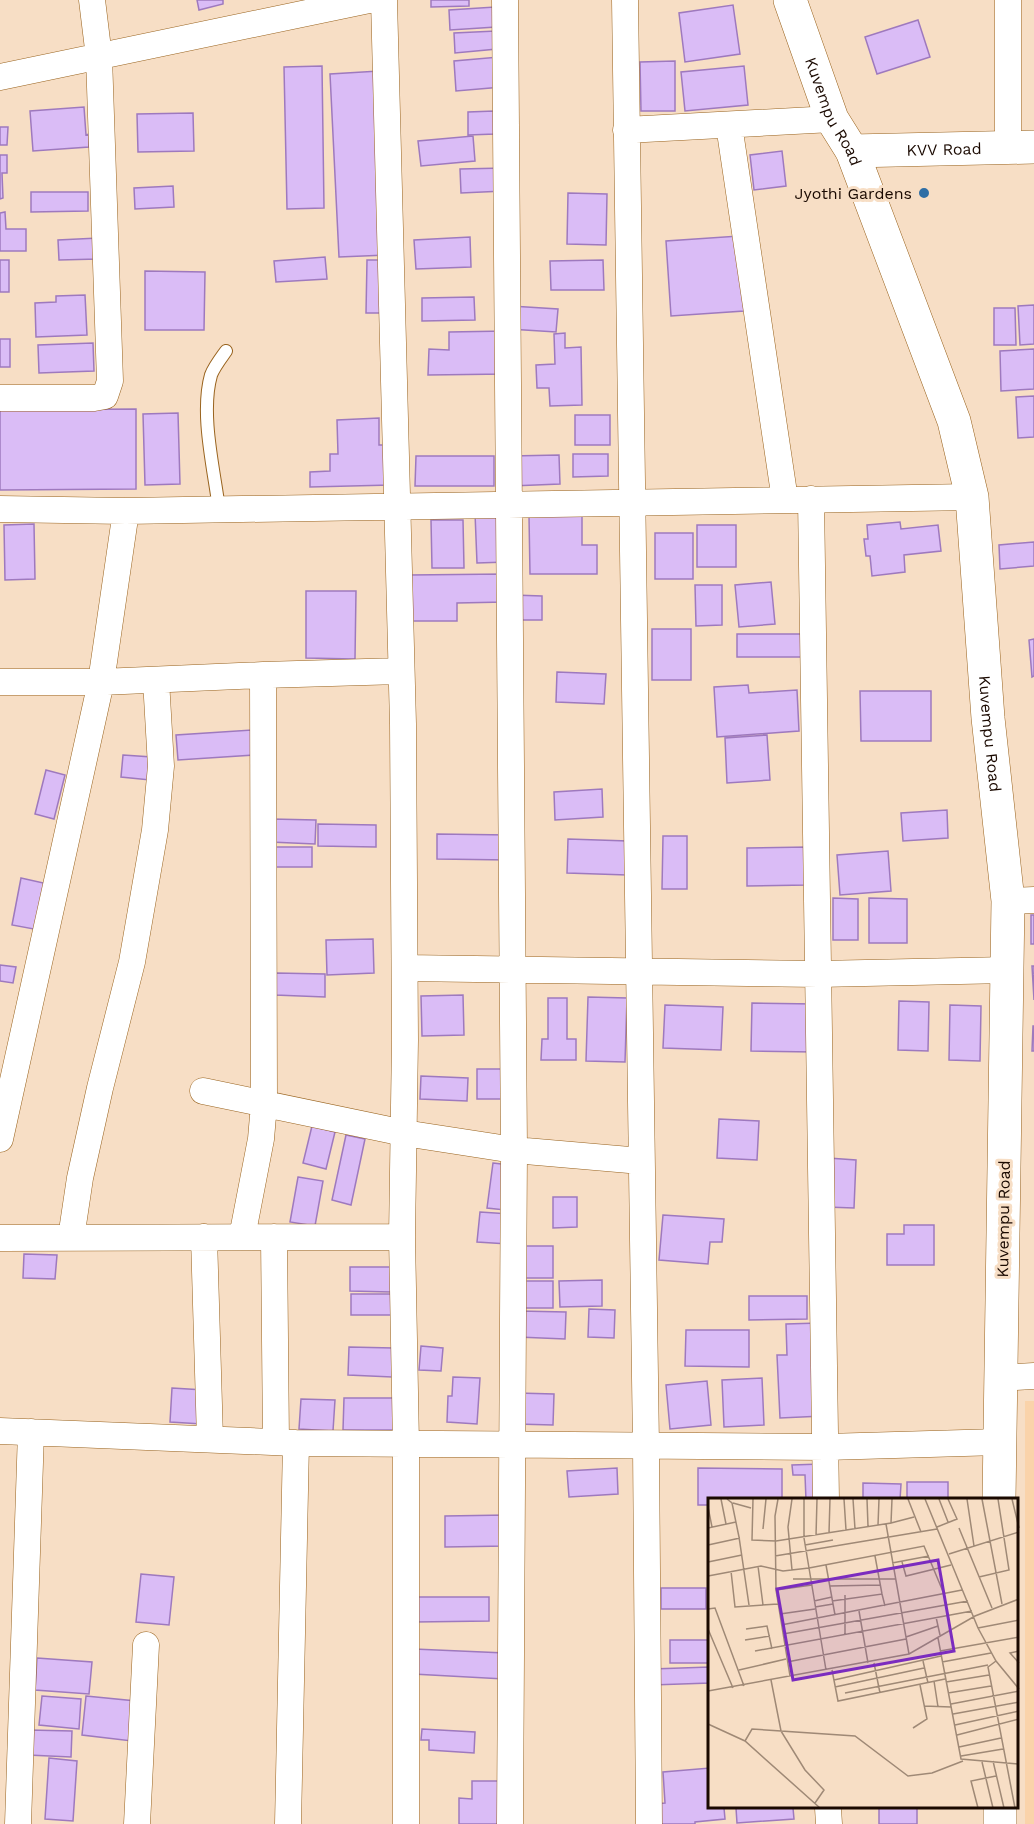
<svg xmlns="http://www.w3.org/2000/svg" width="1034" height="1824" font-family="'Work Sans',sans-serif">
	<style>
		.built { fill: #fad3aa }
		.building { fill: #dabcf6; stroke: #9e79be; stroke-width: 1.5 }
		.lines { fill: none; stroke-linecap: round; stroke-linejoin: round }
		.lane-casing { stroke: #99631e; stroke-width: 14 }
		.street-casing { stroke: #99631e; stroke-width: 27 }
		.secondary-casing { stroke: #99631e; stroke-width: 34 }
		.lane { stroke: #fff; stroke-width: 12 }
		.street { stroke: #fff; stroke-width: 26 }
		.secondary { stroke: #fff; stroke-width: 33 }
		.poi-dot { fill: #2f6ea5; stroke: #f7dec5; stroke-width: 2 }
		.labels { text-anchor: middle; stroke-width: 6; stroke-linejoin: round; paint-order: stroke }
		.street-label { font-size: 16px; fill: #1a0900; stroke: #f7dec5 }
		.poi-label { font-size: 16px; fill: #1a0900; stroke: #f7dec5; text-anchor: end }
		.inset-road { fill: none; stroke: #9f8976; stroke-width: 1.5 }
		.view { fill: #7b2cbf; fill-opacity: 0.15; stroke: #7b2cbf; stroke-width: 3 }
		.inset-edge { fill: none; stroke: #1a0900; stroke-width: 3 }
	</style>
	<rect width="100%" height="100%" fill="#f7dec5"/>
	<path class="built" d="M1025 1401H1034V1824H1025Z"/>
	<path class="building" d="M197 0H223V4L199 10Z
		M431 0H469V6L431 7Z
		M733 5 740 54 685 62 679 13Z
		M495 7 496 27 450 30 449 10Z
		M918 20 930 57 877 74 865 37Z
		M496 31 497 49 455 53 454 33Z
		M499 57 502 87 456 91 454 61Z
		M675 61V111H641L640 62Z
		M322 66 324 208 287 209 284 67Z
		M744 66 748 105 685 111 681 72Z
		M379 71 387 255 339 257 330 74Z
		M84 107 86 135 89 134V147L33 151 30 111Z
		M494 111 495 134 468 135V112Z
		M193 113 194 151 138 152 137 114Z
		M0 127H8L7 145H0Z
		M473 136 475 161 421 166 418 141Z
		M782 151 786 186 754 190 750 155Z
		M0 155H7V173H2L3 198 0 199Z
		M504 168V191L461 193 460 169Z
		M173 186 174 207 135 209 134 188Z
		M31 192H88V211L31 212Z
		M568 193 607 194 606 245 567 244Z
		M5 212 6 229H26V251H0V213Z
		M739 236 744 311 671 316 666 241Z
		M470 237 471 267 416 269 414 240Z
		M98 238V259L59 260 58 240Z
		M325 257 327 279 276 282 274 261Z
		M0 260H9V292H0Z
		M367 260H388V313H366Z
		M603 260 604 290H551L550 261Z
		M145 271 205 272 204 330H145Z
		M85 295 87 335 36 337 35 303 56 302V296Z
		M474 297 475 320 422 321V298Z
		M1034 305V344L1020 345 1018 306Z
		M511 306 558 309 556 332 509 329Z
		M994 308H1015L1016 345H994Z
		M506 331V374L428 375 429 349 449 350V332Z
		M565 333V348L581 347 582 405 550 406 549 388H537L536 365 555 364 554 334Z
		M0 339H10V367H0Z
		M93 343 94 371 39 373 38 345Z
		M1034 349V389L1001 391 1000 351Z
		M1034 396V437L1018 438 1016 397Z
		M136 409V489L0 490V410Z
		M178 413 180 484 145 485 143 414Z
		M575 415H610V445H575Z
		M379 418V445H390L391 485 310 487V472L330 471V454H338L337 420Z
		M573 454H608V476L573 477Z
		M559 455 560 484 511 486V456Z
		M416 456H494V486H415Z
		M505 512 507 562 477 563 475 513Z
		M582 515V545H597V574H530L529 516Z
		M431 520H463L464 568H432Z
		M900 522 901 529 938 525 941 551 904 555 905 572 872 576 870 556H866L864 539H868L867 525Z
		M34 524 35 579 5 580 4 525Z
		M697 525H736V567H697Z
		M655 533H693V579H655Z
		M1034 542V566L1000 569 999 545Z
		M505 574V602L457 603V621H409V575Z
		M771 582 775 624 739 627 735 585Z
		M695 585H722V625L696 626Z
		M306 591H356L355 659 306 658Z
		M513 595 542 596V620H513Z
		M652 629H691V680H652Z
		M737 634H803V657H737Z
		M1034 639V676L1032 677 1029 640Z
		M557 672 606 674 604 704 556 702Z
		M748 685 749 693 797 690 799 731 717 737 714 687Z
		M860 691H931V741H861Z
		M252 730 254 755 178 760 176 735Z
		M767 735 770 780 727 783 725 738Z
		M123 755 152 757 150 780 121 777Z
		M46 770 65 775 54 819 35 814Z
		M602 789 603 817 555 820 554 792Z
		M947 810 948 838 903 841 901 813Z
		M271 819 316 820 315 844 270 842Z
		M318 824 376 825V847L318 846Z
		M437 834 510 835V860L437 859Z
		M663 836H687V889H662Z
		M568 839 628 841 627 875 567 873Z
		M268 847H312V867H268Z
		M808 847V885L747 886V848Z
		M888 851 891 891 840 895 837 855Z
		M21 878 48 884 39 930 12 925Z
		M833 898 858 899V940H833Z
		M869 898 907 899V943H869Z
		M1031 915H1034V944H1031Z
		M373 939 374 973 327 975 326 940Z
		M0 965 16 967 13 983 0 981Z
		M1032 966H1034V1000Z
		M276 973 325 974V997L275 995Z
		M463 995 464 1035 422 1036 421 996Z
		M588 997 627 998 625 1062 586 1061Z
		M548 998H567V1039H576V1060H541L542 1039H548Z
		M899 1001 929 1002 928 1051 898 1050Z
		M752 1003 815 1004 814 1052 751 1051Z
		M665 1005 723 1007 721 1050 663 1048Z
		M950 1005 981 1006 980 1061 949 1060Z
		M1033 1026H1034V1051H1032Z
		M477 1069H506V1099H477Z
		M421 1076 468 1078 467 1101 420 1099Z
		M719 1119 759 1121 757 1160 717 1158Z
		M312 1126 335 1132 326 1169 303 1163Z
		M346 1135 365 1139 351 1205 332 1200Z
		M828 1158 856 1160 854 1208 826 1207Z
		M493 1163 511 1165 505 1210 487 1208Z
		M298 1177 323 1181 315 1226 290 1222Z
		M553 1197H577V1227L553 1228Z
		M480 1212 511 1214 508 1244 477 1242Z
		M663 1215 724 1219 722 1242H710L708 1264 659 1260Z
		M904 1225H934V1265H887V1234H904Z
		M517 1246H553V1278H517Z
		M24 1254 57 1255 55 1279 23 1278Z
		M350 1267H391V1292L350 1291Z
		M602 1280V1306L560 1307 559 1281Z
		M518 1281H553V1308H518Z
		M351 1294H391L392 1315H351Z
		M749 1296H807V1319L749 1320Z
		M589 1309 615 1310 614 1338 588 1337Z
		M519 1311 566 1312 565 1339 518 1337Z
		M819 1323 823 1416 780 1418 777 1355H787L786 1324Z
		M686 1330H749V1367L685 1366Z
		M421 1346 443 1348 441 1371 419 1370Z
		M349 1347 393 1348 392 1377 348 1375Z
		M453 1377 480 1378 477 1424 447 1422 448 1396H452Z
		M762 1378 764 1425 724 1427 722 1380Z
		M707 1381 711 1425 670 1429 666 1385Z
		M172 1388 204 1390 202 1424 170 1422Z
		M517 1393 554 1394 553 1425 516 1424Z
		M344 1398H395L394 1430H343Z
		M301 1399 335 1400 333 1431 299 1429Z
		M821 1464 822 1500H806L805 1475H793L792 1465Z
		M617 1468 618 1494 569 1497 567 1471Z
		M698 1468 782 1469V1500H710V1505H698Z
		M907 1482H948V1500H907Z
		M863 1483 901 1484 900 1500H863Z
		M507 1515V1546L445 1547V1516Z
		M141 1574 174 1577 169 1625 136 1622Z
		M661 1588H706V1609H661Z
		M415 1597H489V1621L415 1622Z
		M670 1640H710V1663H670Z
		M414 1649 505 1653 504 1679 413 1674Z
		M37 1658 92 1662 89 1694 35 1690Z
		M710 1667V1683L652 1685V1669Z
		M42 1696 81 1699 79 1729 39 1725Z
		M86 1696 136 1701 132 1741 82 1735Z
		M422 1729 475 1732 474 1753 429 1750V1740H421Z
		M29 1730 72 1731 71 1757 28 1755Z
		M49 1758 77 1761 73 1821 45 1819Z
		M710 1768V1808H724L725 1819 695 1822V1824H656L654 1804 665 1803 663 1772Z
		M472 1781H507L506 1824H459V1798L472 1799Z
		M736 1808H793L794 1819 737 1823Z
		M879 1808H917V1824H879Z"/>
	<g class="lines">
		<defs>
			<path id="lane" d="M219 509C214 469 200 414 211 375 214 367 221 358 226 351"/>
			<path id="street" d="M384 0 403 724 405 1040 402 1237 406 1444V1824
				M505 0 514 1150 510 1824
				M625 0 646 1446 649 1824
				M1008 0V148
				M0 77 369 0
				M729 125 785 500
				M626 130 832 119
				M0 398H94L105 396 110 381 99 57 92 0
				M811 499 826 1500
				M0 509 126 511 972 497
				M0 682H101L263 675
				M1008 901 1034 900
				M405 968 818 974 1008 970
				M203 1091 404 1133 514 1150 641 1161
				M0 1139 101 682 126 511
				M204 1237 210 1439
				M242 1237 261 1139 264 1104 263 675 400 671
				M274 1237 276 1442
				M0 1238 402 1237
				M71 1238 80 1178 100 1088 132 962 155 830 161 766 156 680
				M1000 1378 1034 1376
				M0 1431 296 1443 826 1447 999 1442
				M828 1808 829 1824
				M18 1824 31 1432
				M137 1824 146 1645
				M288 1824 296 1443"/>
			<g id="secondary">
				<path id="s1" d="M790 0 832 119 852 151 954 421 972 497 988 718 1008 901 999 1500"/>
				<path id="s2" d="M852 151 1034 147"/>
				<path d="M1000 1808V1824"/>
			</g>
		</defs>
		<use href="#lane" class="lane-casing"/>
		<use href="#street" class="street-casing"/>
		<use href="#secondary" class="secondary-casing"/>
		<use href="#lane" class="lane"/>
		<use href="#street" class="street"/>
		<use href="#secondary" class="secondary"/>
	</g>
	<circle class="poi-dot" cx="924" cy="193" r="6"/>
	<g class="labels">
		<g class="street-label">
			<text dy="6" stroke="none"><textPath href="#s1" startOffset="120">Kuvempu Road</textPath></text>
			<text dy="6" stroke="none"><textPath href="#s2" startOffset="92">KVV Road</textPath></text>
			<text dy="6" stroke="none"><textPath href="#s1" startOffset="768">Kuvempu Road</textPath></text>
			<text transform="translate(1003 1219) rotate(-89)" y="6">Kuvempu Road</text>
		</g>
		<g class="poi-label">
			<text x="912" y="199">Jyothi Gardens</text>
		</g>
	</g>
	<g transform="translate(708 1498)">
		<rect width="310" height="310" fill="#f7dec5"/>
		<path class="inset-road" d="M13 1 18 26M19 1 24 5 31 39 41 107M45 1 44 42 68 43 183 25 184 1M70 1 67 18 68 92 82 178M96 1V40L118 172M136 1 138 32M145 1 147 31M159 1 160 28M200 1 213 34M217 1 270 130 288 163 311 191M231 1 240 24M259 1 266 48M274 1 294 106M304 1 311 30M25 5 43 10M0 9 4 29M183 25 206 19M178 26 201 156M170 27 171 1M229 29 249 21 240 1M0 30 28 24M251 30 284 110M55 31 58 1M121 35 122 1M108 38 109 1M0 47 32 40M97 47 125 42M241 56 311 34M67 58 229 31M167 58 174 96M0 64 34 57M194 64 198 78 243 67M184 65 221 58M118 67 127 117M50 68 55 107M84 72 80 29 84 1M23 73 27 109 70 106M0 78 53 68 75 73 101 70 216 48 236 96M271 79 301 72 290 1M85 81H187M122 88 172 87M68 92 104 87M137 97V137M106 103 124 99M124 103 174 96 177 108M107 109 125 106M0 111 7 110 36 188M151 113 160 165M72 116 107 111M228 119 232 137M73 127 254 92M270 130 311 122M0 131 25 190M38 131 59 128 64 151M75 136 260 103M198 139 230 128M230 140 253 261 311 266M37 142 62 138M47 153 264 113M232 153 311 139M311 153 302 155 311 165M215 163 220 185M288 163 280 169 307 310M79 164 198 141M234 164 283 155M166 165 172 195M31 172 78 161M124 172 130 203 237 181M63 182 73 233 147 238 200 278 224 275 255 263M126 182 233 158M226 183 230 209M238 184 281 177M127 189 216 170M0 193 201 156 267 118 311 101M137 195 280 167M240 195 283 188M243 206 311 193M216 208 243 209M245 216 311 204M0 226 37 243 112 310M247 227 311 213M205 230 219 221 212 187M249 237 311 221M37 243 44 231 73 233 97 272 116 292 107 305M251 249 293 240M253 258 295 251M285 263 296 310M274 264 285 310M270 310 263 283 288 278"/>
		<path class="view" d="M230 62 246 153 85 182 69 91Z"/>
		<rect width="310" height="310" class="inset-edge"/>
	</g>
</svg>
